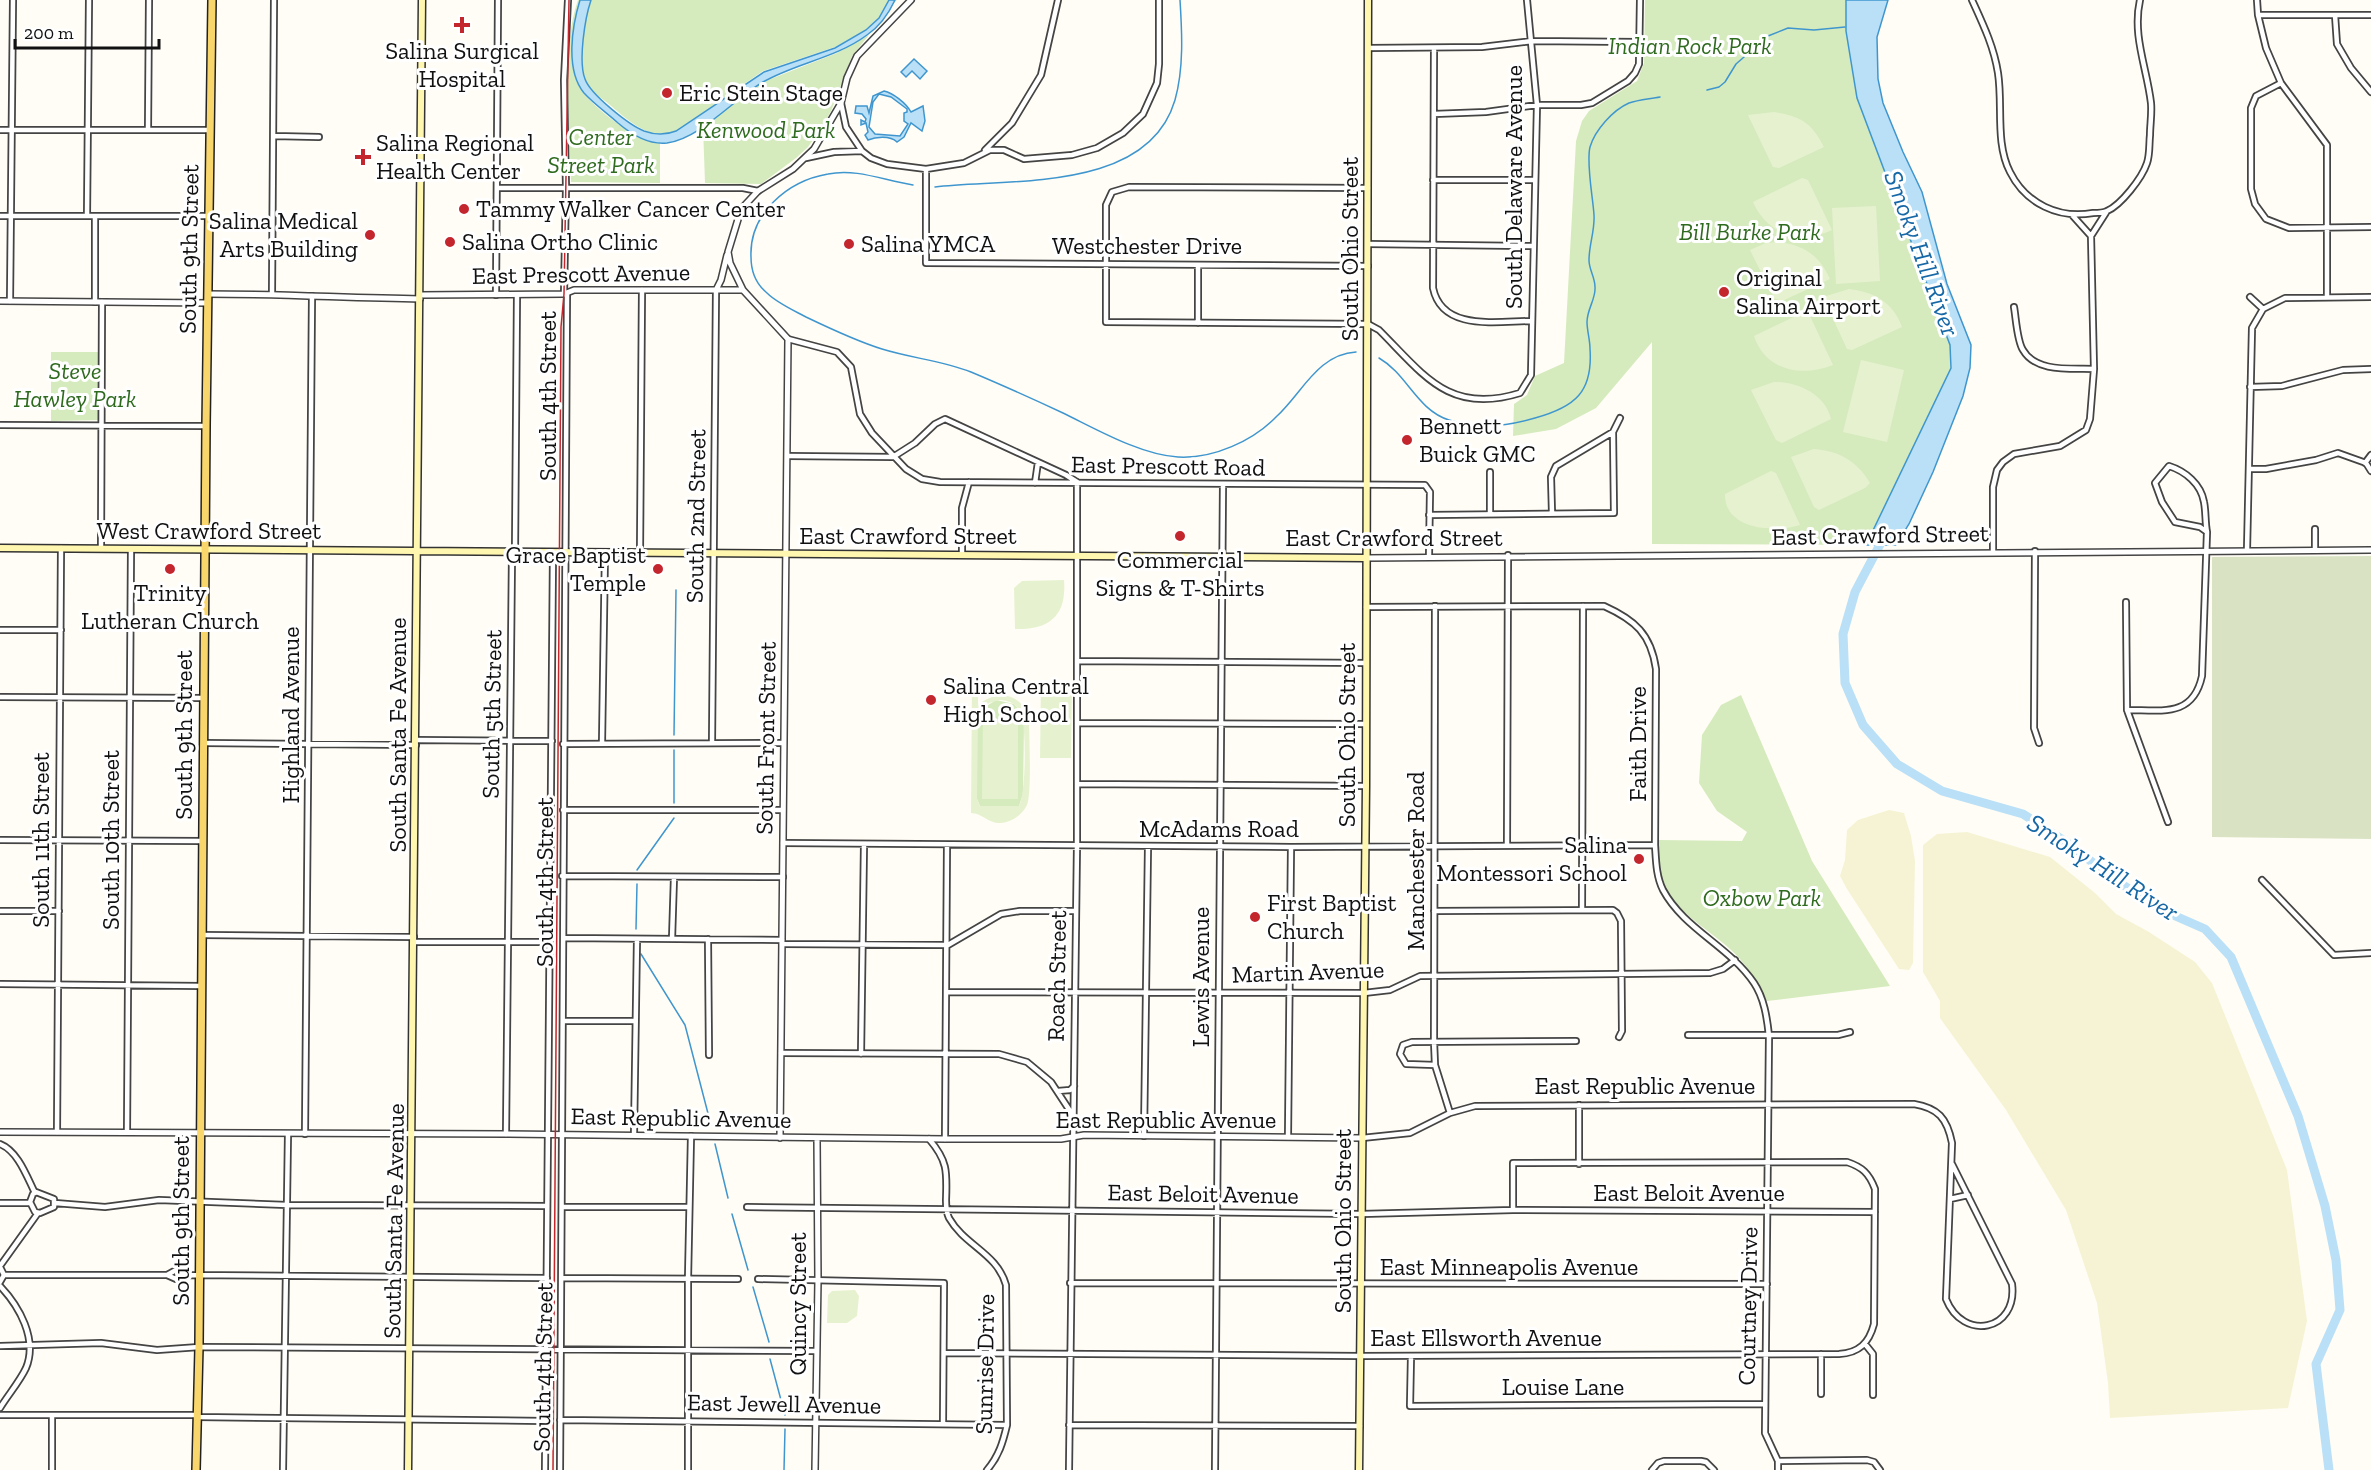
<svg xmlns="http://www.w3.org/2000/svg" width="2371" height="1470" font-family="'Zilla Slab',serif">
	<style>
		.farmland { fill: #f6f3d4 }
		.green { fill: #d5ebbd }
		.cemetery { fill: #d9e3c4 }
		.pitch { fill: #e6f2cf; fill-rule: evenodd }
		.water { fill: #b9e0f7; stroke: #3f96cf; stroke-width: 1.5; fill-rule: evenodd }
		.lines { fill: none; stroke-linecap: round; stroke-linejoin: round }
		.stream { stroke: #3f96cf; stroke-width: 1.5 }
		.river { stroke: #b9e0f7; stroke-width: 9 }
		.minor-casing { stroke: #444; stroke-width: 8 }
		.tertiary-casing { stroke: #444; stroke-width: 8 }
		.secondary-casing { stroke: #333; stroke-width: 9 }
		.primary-casing { stroke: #222; stroke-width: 10 }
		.minor { stroke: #fff; stroke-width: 4.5 }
		.tertiary { stroke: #fff; stroke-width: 5 }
		.secondary { stroke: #fff6b0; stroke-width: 6 }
		.primary { stroke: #f9d66b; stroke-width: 7 }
		.rail { stroke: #c4262e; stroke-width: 1.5 }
		.poi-dot { fill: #c4262e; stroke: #fff; stroke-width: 2 }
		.labels { text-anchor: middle; stroke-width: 6; stroke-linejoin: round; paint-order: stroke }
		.park-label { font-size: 24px; font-style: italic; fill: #2f6b1f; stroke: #fff }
		.poi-label { font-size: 24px; fill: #111; stroke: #fff; text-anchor: start }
		.street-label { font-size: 24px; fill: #111; stroke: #fff }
		.water-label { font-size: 26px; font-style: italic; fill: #1768a6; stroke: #fff }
	</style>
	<rect width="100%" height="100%" fill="#fffdf5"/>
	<path class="farmland" d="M1889 810 1904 813 1911 836 1915 861 1913 963 1909 970 1899 969 1847 889 1840 876 1845 860 1847 830 1858 820Z
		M1967 832 2050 857 2095 893 2116 914 2149 932 2195 962 2212 983 2287 1170 2307 1321 2288 1408 2110 1418 2108 1383 2097 1303 2066 1210 2006 1110 1940 1018V1001L1923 972V845L1937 834Z"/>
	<path class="green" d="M578 0H897L866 30 835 47 763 71 676 131C649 141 629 121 610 105 603 99 593 93 588 86 583 79 581 74 574 68 575 76 577 83 581 90 594 108 638 143 660 143V183L571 182C570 130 561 47 578 0Z
		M1645 0H1846V31L1857 98 1950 345 1951 368 1866 545 1652 544V342L1596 408 1556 429 1513 436 1514 404 1527 395 1535 376 1564 363 1576 141 1582 121 1589 111 1637 81 1644 63Z
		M869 35 852 56 831 111 822 127 808 147 796 158 761 184 705 183 703 126 763 82 837 53Z
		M51 352H99V420L51 421Z
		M1741 695 1812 861 1890 986 1767 1001C1759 985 1751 971 1739 958 1716 932 1681 919 1665 886 1658 872 1659 855 1658 840L1742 841 1747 832 1717 811 1699 783 1702 735 1721 705Z
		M996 700 1014 704 1020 710 1024 724 1023 794 1019 806H980L977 799V720L982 709Z"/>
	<path class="cemetery" d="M2371 556V839L2212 837V557Z"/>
	<path class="pitch" d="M1774 112C1801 116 1812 123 1824 147L1779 168 1773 167 1748 115Z
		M1802 178 1808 180 1832 230C1800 245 1767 234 1753 202Z
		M1876 206 1880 281 1836 284 1832 208Z
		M1778 242C1804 245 1819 255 1830 279L1782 301 1774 298 1750 250 1766 243Z
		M1849 289C1874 292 1893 302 1902 327L1852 350 1847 349 1823 297Z
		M1804 312 1809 314 1833 365C1803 377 1766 372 1754 336Z
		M1861 360 1904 370 1887 442 1843 432Z
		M1774 382C1798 382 1825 394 1831 419L1782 443 1776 440 1751 390Z
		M1814 449C1839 451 1857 461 1870 483L1865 488 1819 510 1814 507 1791 457Z
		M1771 471 1776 473 1800 525C1776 533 1724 530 1725 494Z
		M1064 580C1067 616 1049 630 1015 629L1014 588 1022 581Z
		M972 678H978V705C996 690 1020 692 1029 717 1029 733 1032 793 1027 805 1022 815 1012 822 1001 823 989 824 982 813 971 813ZM1000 700C1009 701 1016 703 1020 711 1027 722 1026 795 1019 806H980L977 799 978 715 989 703Z
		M1041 681H1072L1071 758H1040Z
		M983 719H1018V799H982Z
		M855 1290 859 1296 857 1316 847 1323H827L828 1295 832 1291Z"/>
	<path class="water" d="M580 0H591C585 18 578 61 585 79 590 94 629 125 644 131 655 135 666 135 676 131L764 72 835 48 866 30 879 18 889 0H895C889 13 879 27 867 35 836 58 796 63 763 82 734 99 701 138 667 143 648 145 632 135 618 123 607 113 594 104 584 93 565 70 572 26 580 0Z
		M1846 0H1888L1877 37 1878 79 1883 103 1903 152 1922 192 1947 284 1971 345 1970 368 1963 396 1933 472 1909 524 1896 545H1866L1951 368 1950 345 1857 98 1846 31Z
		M914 59 927 71 920 79 912 71 906 77 901 72Z
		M884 91C893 93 906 103 911 112L923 106 925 121 922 131 911 123 904 137 897 142C890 135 875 137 868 140L865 135 868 132 866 123 861 125V120L865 122 866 119 862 114 855 113 856 106H867L869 113 873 96ZM879 94 891 97 907 109V112L904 113V121L908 124 900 136 875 134 869 127 873 102Z"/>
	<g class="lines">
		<path class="stream" d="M1707 90 1719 87 1725 82 1736 64 1768 36 1788 28 1814 30 1845 27
			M913 185C885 181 857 168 828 174 787 181 749 214 751 257 751 271 756 284 767 293 777 303 793 310 806 317 831 329 856 341 882 349 911 358 943 361 971 372 1002 385 1033 399 1063 413 1096 429 1141 455 1178 457 1213 459 1253 441 1277 416 1302 393 1318 354 1356 352
			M935 187C1010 178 1148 193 1175 100 1184 68 1182 32 1180 0
			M1379 358C1407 374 1417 410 1449 420 1477 429 1508 426 1535 418 1575 407 1593 392 1590 349 1590 339 1587 331 1587 322 1587 309 1596 299 1595 287 1595 277 1589 270 1589 260 1589 245 1595 230 1594 215 1593 198 1586 163 1590 147 1595 130 1613 110 1629 103 1638 100 1650 99 1660 97
			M674 735 676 590
			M674 750V803
			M637 870 674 818
			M636 929 637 884
			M641 954 685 1025 711 1125
			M715 1144 728 1198
			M732 1214 748 1270
			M753 1287 769 1342
			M770 1359 785 1415
			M784 1470 785 1429"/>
		<path class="river" d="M1885 535 1855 592 1843 634 1845 683 1863 725 1897 764 1942 791 2023 814 2069 844 2115 880 2164 911 2205 929 2231 957 2298 1116 2325 1206 2336 1260 2340 1310 2316 1364 2329 1470"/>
		<defs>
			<path id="minor" d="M1972 0C1983 24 1994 47 1998 73 2003 105 1995 143 2010 172 2026 204 2059 219 2093 213 2097 213 2103 213 2107 211 2121 205 2142 178 2147 163 2150 154 2149 144 2150 135 2150 125 2152 114 2151 103 2147 68 2132 36 2140 0
				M2257 0 2258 15 2266 48 2281 83 2327 145V297
				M2258 15H2371
				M2335 15 2337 44 2351 68 2371 92
				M1368 48 1482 47 1532 41 1638 42
				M1434 49 1433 288C1442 332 1498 321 1532 321
				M2281 83 2256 96 2251 108V189L2255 204 2266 219 2289 228 2371 227
				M841 103 846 127 862 151
				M1434 114 1486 112 1537 105H1581L1592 103 1628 81 1635 73 1639 64 1640 0
				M0 130H210
				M148 130 149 0
				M274 136 319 137
				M985 150 1012 123 1041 75 1058 0
				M806 158 834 152 862 151 871 158 887 164 926 169 964 163 990 150H1004L1024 159 1072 155 1097 148 1123 133 1143 114 1157 83 1159 64V0
				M926 169V263L1368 266
				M1433 180H1535
				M497 188H743L758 191
				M1368 188 1129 187 1112 192 1106 205V322L1368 324 1379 330C1424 375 1449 415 1520 393L1531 375 1537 105 1527 0
				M0 216H209
				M87 216 89 0
				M2073 216 2091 236 2107 211
				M1368 244 1533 246
				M272 294 274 0
				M564 294 566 188 564 80 568 0
				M496 295 498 0
				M2250 297 2263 309
				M10 301 13 0
				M95 302V216
				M2014 307C2016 318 2017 341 2023 350 2036 373 2072 368 2094 369
				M1198 323V265
				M788 339 837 352 851 367 860 414 872 433 906 469 922 479 940 482 1425 485 1430 492 1429 556
				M2250 387 2282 386 2343 370 2371 369
				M0 425 206 426
				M788 456 893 457 915 443 935 424 945 419 1066 475 1077 482V845L1069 1470
				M2365 463 2371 455
				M2169 466C2185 471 2201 484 2204 502 2206 512 2205 522 2207 532L2200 527 2175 522 2162 502 2155 483Z
				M2249 469H2266L2316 460 2338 453 2366 463 2371 471
				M1035 483 1038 462
				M1552 513 1551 477 1556 466 1613 432
				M1490 514V472
				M1429 515 1614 513 1613 432 1620 418
				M101 548 102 302
				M2247 550 2252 328 2263 309 2285 298 2371 297
				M2315 550V529
				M1993 551V487L1997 470 2003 462 2014 454 2060 446 2086 430 2090 419 2094 369 2091 236
				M2035 551 2034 728 2039 743
				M640 552 642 290
				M962 555V508L969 482
				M2126 602 2127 710 2168 822
				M1435 606 1434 1041 1435 1065 1450 1113
				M1366 607 1604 606C1635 620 1651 634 1656 669L1655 845C1656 860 1656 876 1663 890 1684 929 1729 946 1754 983 1764 998 1767 1017 1769 1036L1765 1433 1778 1461V1470
				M0 630H61
				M1078 661 1366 663
				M0 697 204 698
				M2127 710C2161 710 2193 718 2202 676L2207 532
				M1077 723 1365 724
				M416 740 552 741
				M204 743 416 745
				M602 743 605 552
				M712 743 716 290
				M563 744 783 743
				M1077 784 1366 786
				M563 810H783
				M0 840 203 841
				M783 843 1291 847 1655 845
				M1507 846 1508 555
				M562 876 783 877
				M2262 880 2334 955 2371 953
				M1582 909 1583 606
				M0 911H59
				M1434 911 1613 910 1617 913 1621 921 1622 1031 1619 1037
				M202 935 414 937
				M565 938 782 940
				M672 939 674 877
				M708 939 709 1055
				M414 942H549
				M782 944 948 945 1001 914 1020 911H1076
				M0 984 202 986
				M947 992 1364 993 1390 990 1420 976 1710 973 1723 969 1735 960
				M563 1021H634
				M1688 1035H1838L1850 1032
				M781 1053 999 1054 1027 1062 1051 1082 1072 1114
				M861 1054 864 844
				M1435 1065 1406 1064 1400 1054 1403 1045 1412 1042 1576 1041
				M1058 1091 1070 1090 1074 1086
				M1579 1105V1164
				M57 1132 61 548
				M127 1132 131 549
				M305 1134 312 296
				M506 1134 512 554 515 551 517 295
				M634 1135 637 939
				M1144 1136 1148 847
				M1288 1137 1291 847
				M1362 1138 1410 1133 1450 1113 1475 1106 1914 1104C1938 1108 1947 1118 1952 1143L1946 1299C1963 1342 2018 1331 2012 1284L1952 1164
				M929 1139C948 1161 947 1172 946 1200 946 1207 946 1212 949 1218 965 1246 997 1253 1006 1285L1007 1425C1003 1442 999 1456 987 1470
				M945 1139 947 845
				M0 1144C18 1151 27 1177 35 1193
				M36 1192 54 1199V1207L40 1213 35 1212 30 1202 33 1194Z
				M1950 1199 1968 1195
				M0 1203H30
				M55 1203 105 1207 159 1200 287 1205 547 1206
				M563 1207H689
				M747 1207 1361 1214 1513 1210 1875 1212
				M0 1266 38 1213
				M0 1267 4 1275 0 1282
				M4 1275H167L176 1279 186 1275 547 1278
				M167 1275 176 1270 186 1275
				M562 1278 738 1279
				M758 1279 944 1283 943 1423
				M1070 1283 1767 1284
				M0 1286C19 1306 38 1339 26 1368 20 1381 8 1395 0 1408
				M1865 1344 1873 1354V1395
				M0 1346 101 1343 157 1350 199 1347 816 1351
				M945 1353 1360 1356 1839 1354C1859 1353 1869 1343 1874 1324L1875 1189C1869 1173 1862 1167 1847 1162L1513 1163V1210
				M1411 1356 1410 1406 1765 1404
				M1821 1394V1354
				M0 1415H197
				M197 1417 545 1421
				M560 1420 1007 1425
				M1069 1425 1360 1426
				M1778 1461 1867 1460 1874 1462 1880 1470
				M52 1470V1416
				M283 1470 288 1134
				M545 1470 553 552
				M560 1470 567 294
				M688 1470V1279L691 1136
				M1215 1470 1223 484
				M1652 1470 1658 1463 1664 1461H1701L1706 1462 1714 1470"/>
			<path id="tertiary" d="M716 290 721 280 727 255
				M208 294C279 294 349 298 420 299
				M420 295 564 294 574 290H743
				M0 301 208 303
				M1366 558 2371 550
				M0 1132 506 1134 945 1139H1061L1084 1135 1362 1138
				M780 1138 788 339 743 290 730 263 728 252 739 216 744 206 758 191 793 169 814 149 841 103 847 78 857 56 911 0
				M815 1470 818 1280 817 1139"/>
			<path id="secondary" d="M0 548 1366 558
				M408 1470 422 0
				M1359 1470 1366 786 1368 0"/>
			<path id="primary" d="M196 1470 199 1347 206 426 212 0"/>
		</defs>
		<use href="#minor" class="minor-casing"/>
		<use href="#tertiary" class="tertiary-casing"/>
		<use href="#secondary" class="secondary-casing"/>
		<use href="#primary" class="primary-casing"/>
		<use href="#minor" class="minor"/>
		<use href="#tertiary" class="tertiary"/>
		<use href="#secondary" class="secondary"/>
		<use href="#primary" class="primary"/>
		<path class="rail" d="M553 1470 561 327 564 294 569 0"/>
	</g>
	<g class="poi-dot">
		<path d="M459 16h6v6h6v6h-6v6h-6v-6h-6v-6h6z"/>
		<circle cx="667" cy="93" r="6"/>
		<path d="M360 148h6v6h6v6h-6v6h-6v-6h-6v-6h6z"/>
		<circle cx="464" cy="209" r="6"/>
		<circle cx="370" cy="235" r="6"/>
		<circle cx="450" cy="242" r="6"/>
		<circle cx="849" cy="244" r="6"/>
		<circle cx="1724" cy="292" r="6"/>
		<circle cx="1407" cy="440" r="6"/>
		<circle cx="1180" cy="536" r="6"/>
		<circle cx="170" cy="569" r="6"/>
		<circle cx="658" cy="569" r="6"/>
		<circle cx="931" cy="700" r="6"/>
		<circle cx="1639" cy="859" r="6"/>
		<circle cx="1255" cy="917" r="6"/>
	</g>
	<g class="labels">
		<g class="park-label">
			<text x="1690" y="54">Indian Rock Park</text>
			<text x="766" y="138">Kenwood Park</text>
			<text x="601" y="145">Center<tspan x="601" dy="28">Street Park</tspan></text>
			<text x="1750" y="240">Bill Burke Park</text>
			<text x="75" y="379">Steve<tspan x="75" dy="28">Hawley Park</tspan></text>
			<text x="1762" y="906">Oxbow Park</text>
		</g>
		<g class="poi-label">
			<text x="462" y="59" text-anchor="middle">Salina Surgical<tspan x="462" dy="28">Hospital</tspan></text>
			<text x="679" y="101">Eric Stein Stage</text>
			<text x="376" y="151">Salina Regional<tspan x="376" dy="28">Health Center</tspan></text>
			<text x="476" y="217">Tammy Walker Cancer Center</text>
			<text x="358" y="229" text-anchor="end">Salina Medical<tspan x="358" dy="28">Arts Building</tspan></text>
			<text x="462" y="250">Salina Ortho Clinic</text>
			<text x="861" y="252">Salina YMCA</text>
			<text x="1736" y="286">Original<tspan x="1736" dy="28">Salina Airport</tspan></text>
			<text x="1419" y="434">Bennett<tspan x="1419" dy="28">Buick GMC</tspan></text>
			<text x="646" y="563" text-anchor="end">Grace Baptist<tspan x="646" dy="28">Temple</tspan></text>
			<text x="1180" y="568" text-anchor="middle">Commercial<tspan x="1180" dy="28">Signs &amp; T-Shirts</tspan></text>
			<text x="170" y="601" text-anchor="middle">Trinity<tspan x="170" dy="28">Lutheran Church</tspan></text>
			<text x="943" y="694">Salina Central<tspan x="943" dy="28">High School</tspan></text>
			<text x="1627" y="853" text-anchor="end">Salina<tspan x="1627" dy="28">Montessori School</tspan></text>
			<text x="1267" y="911">First Baptist<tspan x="1267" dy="28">Church</tspan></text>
		</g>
		<g class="street-label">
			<text transform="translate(1514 187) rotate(-90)" y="8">South Delaware Avenue</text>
			<text x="1147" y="254">Westchester Drive</text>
			<text transform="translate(189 249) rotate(-89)" y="8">South 9th Street</text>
			<text transform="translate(1350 249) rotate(-90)" y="8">South Ohio Street</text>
			<text transform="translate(581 274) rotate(-1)" y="8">East Prescott Avenue</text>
			<text transform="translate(548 396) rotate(-90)" y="8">South 4th Street</text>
			<text transform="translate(1168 466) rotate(1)" y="8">East Prescott Road</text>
			<text transform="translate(696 516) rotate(-89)" y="8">South 2nd Street</text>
			<text x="209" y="539">West Crawford Street</text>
			<text transform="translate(1880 535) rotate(-1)" y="8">East Crawford Street</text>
			<text x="908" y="544">East Crawford Street</text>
			<text x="1394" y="546">East Crawford Street</text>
			<text transform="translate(492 714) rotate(-89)" y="8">South 5th Street</text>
			<text transform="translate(291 715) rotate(-90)" y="8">Highland Avenue</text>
			<text transform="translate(184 735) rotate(-90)" y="8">South 9th Street</text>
			<text transform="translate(398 735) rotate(-90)" y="8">South Santa Fe Avenue</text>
			<text transform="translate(1347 735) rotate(-90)" y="8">South Ohio Street</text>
			<text transform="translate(766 738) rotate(-89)" y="8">South Front Street</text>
			<text transform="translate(1638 744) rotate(-90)" y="8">Faith Drive</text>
			<text x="1219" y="837">McAdams Road</text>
			<text transform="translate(41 840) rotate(-90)" y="8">South 11th Street</text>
			<text transform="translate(111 840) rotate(-90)" y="8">South 10th Street</text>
			<text transform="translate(1416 861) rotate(-90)" y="8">Manchester Road</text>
			<text transform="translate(545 882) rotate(-90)" y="8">South 4th Street</text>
			<text transform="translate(1308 972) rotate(-2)" y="8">Martin Avenue</text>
			<text transform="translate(1057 976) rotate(-89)" y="8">Roach Street</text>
			<text transform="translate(1201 977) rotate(-90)" y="8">Lewis Avenue</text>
			<text x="1645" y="1094">East Republic Avenue</text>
			<text transform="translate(681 1118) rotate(1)" y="8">East Republic Avenue</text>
			<text x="1166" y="1128">East Republic Avenue</text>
			<text x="1689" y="1201">East Beloit Avenue</text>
			<text transform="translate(1203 1194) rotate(1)" y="8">East Beloit Avenue</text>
			<text transform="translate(181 1221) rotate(-90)" y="8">South 9th Street</text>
			<text transform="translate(394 1221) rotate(-89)" y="8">South Santa Fe Avenue</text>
			<text transform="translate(1343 1221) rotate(-90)" y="8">South Ohio Street</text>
			<text x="1509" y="1275">East Minneapolis Avenue</text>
			<text transform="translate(798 1304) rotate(-90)" y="8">Quincy Street</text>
			<text transform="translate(1748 1306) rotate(-89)" y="8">Courtney Drive</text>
			<text x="1486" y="1346">East Ellsworth Avenue</text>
			<text transform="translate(985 1364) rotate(-89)" y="8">Sunrise Drive</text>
			<text transform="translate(543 1367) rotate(-89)" y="8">South 4th Street</text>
			<text x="1563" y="1395">Louise Lane</text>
			<text transform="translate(784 1404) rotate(1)" y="8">East Jewell Avenue</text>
		</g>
		<g class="water-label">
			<text transform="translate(1922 253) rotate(70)" y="9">Smoky Hill River</text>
			<text transform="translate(2103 867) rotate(33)" y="9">Smoky Hill River</text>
		</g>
	</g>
	<path d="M15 39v9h144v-9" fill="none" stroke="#111111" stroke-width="3"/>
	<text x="24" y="39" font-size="18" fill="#111111" stroke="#ffffff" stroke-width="4.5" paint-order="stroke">200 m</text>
</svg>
